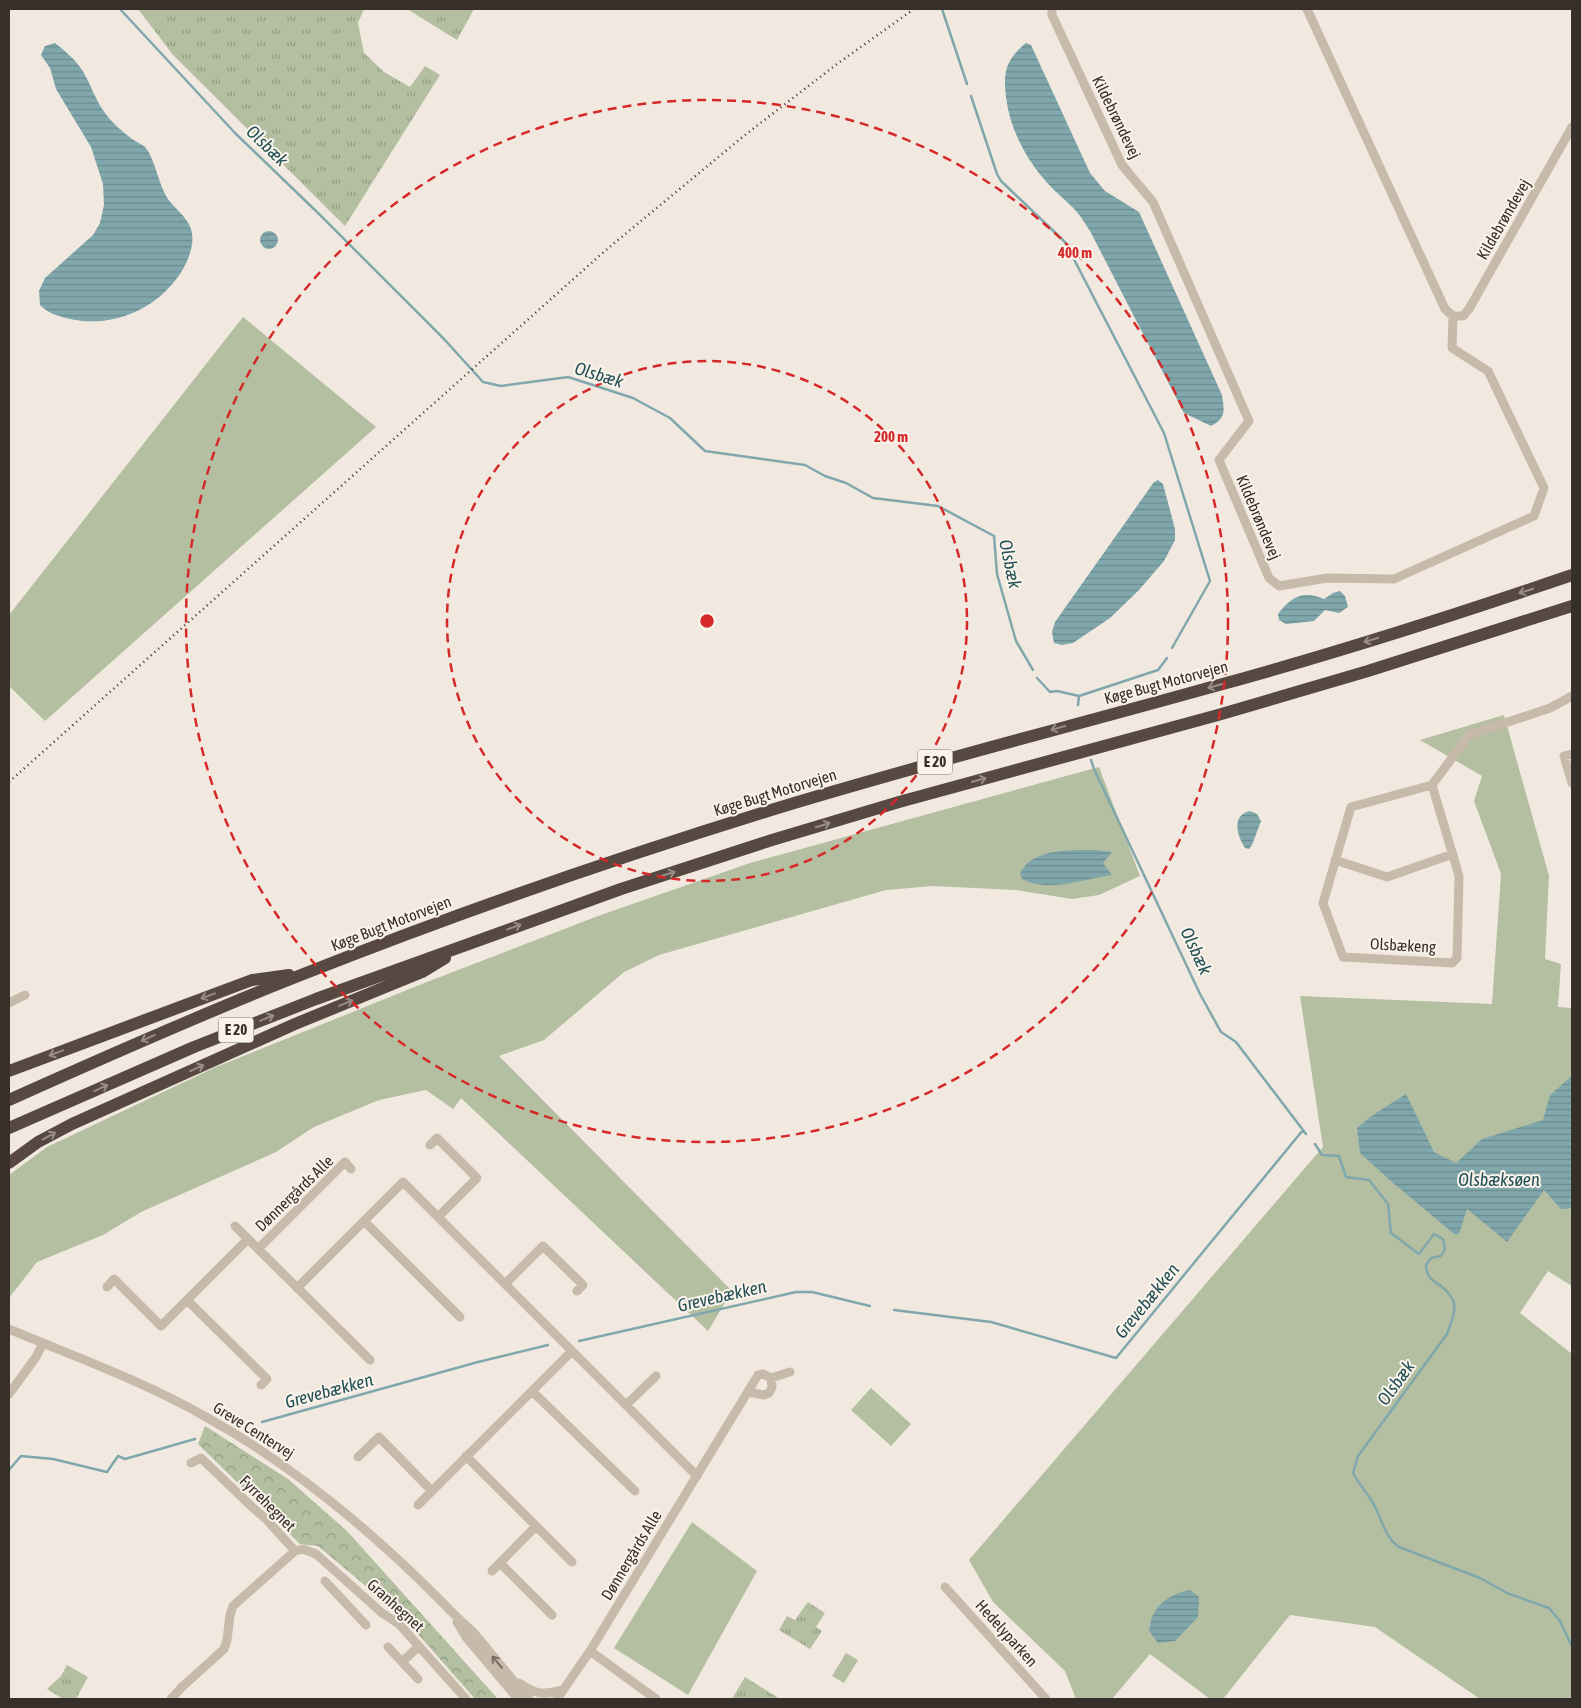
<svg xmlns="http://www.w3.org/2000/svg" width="1581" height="1708" font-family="'Asap Condensed',sans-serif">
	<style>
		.grass { fill: url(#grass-tufts) }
		.forest { fill: url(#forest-crowns) }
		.green { fill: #b3bfa0 }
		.water { fill: url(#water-rules) }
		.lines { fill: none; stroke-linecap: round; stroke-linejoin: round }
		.stream { stroke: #80a8ac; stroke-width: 2.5 }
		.minor { stroke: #c8baab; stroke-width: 9 }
		.highway { stroke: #574942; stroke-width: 12 }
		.rail { stroke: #372f2a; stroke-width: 2.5; stroke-dasharray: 1 4; stroke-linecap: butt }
		.oneway { stroke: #988d86 }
		.oneway2 { stroke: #786e64 }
		.ring { fill: none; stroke: #d62828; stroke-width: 2.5; stroke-dasharray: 9 6 }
		.labels { text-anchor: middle; stroke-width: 4; stroke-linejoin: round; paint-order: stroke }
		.shield { fill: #f9f3eb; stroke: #716a64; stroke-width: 1 }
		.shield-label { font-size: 15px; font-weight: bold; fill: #372f2a }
		.street-label { font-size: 16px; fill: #372f2a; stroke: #f9f3eb }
		.water-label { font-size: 18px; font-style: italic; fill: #225055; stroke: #f9f3eb }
		.centre { fill: #d62828; stroke: #f9f3eb; stroke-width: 2.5 }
		.ring-label { font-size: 15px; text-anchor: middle; font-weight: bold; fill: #d62828; stroke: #f9f3eb; stroke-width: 4; stroke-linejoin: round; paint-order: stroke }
	</style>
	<defs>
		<pattern id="grass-tufts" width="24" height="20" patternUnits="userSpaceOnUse" patternTransform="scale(1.25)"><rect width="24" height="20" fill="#b3bfa0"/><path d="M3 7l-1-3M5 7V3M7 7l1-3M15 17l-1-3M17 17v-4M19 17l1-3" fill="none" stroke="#929c83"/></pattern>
		<pattern id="forest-crowns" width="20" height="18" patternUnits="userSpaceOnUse" patternTransform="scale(1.25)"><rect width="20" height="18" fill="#b3bfa0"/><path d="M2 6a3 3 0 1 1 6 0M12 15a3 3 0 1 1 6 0" fill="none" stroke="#929c83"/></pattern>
		<pattern id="water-rules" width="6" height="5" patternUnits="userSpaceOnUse" patternTransform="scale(1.25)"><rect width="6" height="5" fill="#80a8ac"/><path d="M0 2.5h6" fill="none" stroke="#6a898c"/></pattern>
	</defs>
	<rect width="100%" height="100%" fill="#f1e9df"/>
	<path class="grass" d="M138 9H364L358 23 364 53 384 72 410 87 425 66 440 75 345 226 173 55Z
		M407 9H474L457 40Z
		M808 1602 825 1613 816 1627 822 1631 810 1649 779 1630 787 1616 795 1620Z
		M67 1665 88 1677 76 1699H63L47 1689 61 1676Z
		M745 1677 780 1699H732Z"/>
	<path class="forest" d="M205 1426 288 1479 347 1531 498 1699H475L404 1618 318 1546 300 1544 198 1444Z"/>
	<path class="green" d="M243 317 376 427 45 721 9 686V615Z
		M1504 715 1549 876 1545 959 1561 964 1558 1007 1572 1008V1286L1548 1271 1520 1313 1572 1354V1699H1480L1375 1627 1290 1615 1223 1699H1210L1150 1654 1112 1699H1076L1065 1671 993 1602 969 1560 1323 1147 1300 996 1492 1004 1501 874 1474 801 1482 776 1420 740Z
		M1099 767 1140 876 1099 895 1072 899 1016 890 933 886 886 890 659 955 624 972 544 1040 499 1056 732 1291 708 1331 461 1098 453 1109 426 1090 379 1100 314 1127 276 1152 141 1212 103 1235 37 1262 9 1298V1175L47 1147 216 1067 427 982 598 916 750 863Z
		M871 1388 911 1424 891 1446 851 1410Z
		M692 1522 757 1571 688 1695 614 1648Z
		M846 1653 858 1660 844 1683 832 1676Z"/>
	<path class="water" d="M55 43C65 51 75 59 82 70 91 84 95 100 105 113 112 123 123 132 132 139 136 142 142 144 145 147 155 158 158 184 168 199 175 209 190 219 192 233 194 244 189 259 183 269 160 309 111 330 66 318 55 315 48 313 40 305L39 291 45 278 93 235 100 223 104 205 103 184 91 147 56 89 50 68 41 55 45 46Z
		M1026 43 1031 45 1090 173 1105 191 1139 212 1222 395C1224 410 1227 417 1211 426L1184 413 1090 231C1086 225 1082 218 1077 212 1070 204 1060 196 1052 188 1028 163 1010 131 1006 97 1003 72 1006 59 1026 43Z
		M260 240a9 9 0 1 1 18 0a9 9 0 1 1-18 0Z
		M1158 480 1163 484 1175 529V540L1164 561 1139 590 1110 618 1073 643 1062 645 1054 643 1052 632 1055 622 1154 482Z
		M1340 591 1345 596 1348 607 1339 613 1325 610 1314 621 1286 624 1279 620 1278 614C1291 597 1303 590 1324 599L1333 593Z
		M1250 811 1257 814 1261 821 1252 845 1249 849 1245 848C1237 836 1231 815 1250 811Z
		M1076 850H1096L1112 852 1103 863 1112 875C1083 879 1049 893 1022 879L1020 874C1029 853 1056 851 1076 850Z
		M1572 1076V1208L1561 1209 1544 1190 1507 1242 1467 1209 1459 1234H1454L1392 1182 1360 1153 1357 1128 1370 1117 1406 1094 1434 1152 1456 1163 1482 1139 1543 1120 1550 1095Z
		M1190 1590 1199 1597 1198 1617 1175 1641 1158 1643 1149 1631C1150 1626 1151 1619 1153 1615 1160 1600 1175 1593 1190 1590Z"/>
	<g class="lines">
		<path class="stream" d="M120 9 235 133 317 212 444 339 483 382 501 386 568 377 633 398 670 418 705 451 805 465 825 476 846 483 873 498 938 506 994 536 997 574 1016 641 1033 670
			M942 9 967 84
			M971 96 997 174 1001 181 1065 242 1164 433 1210 581 1172 648
			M1037 678 1050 692 1057 691 1079 696 1078 705
			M1079 696 1158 670 1167 658
			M1091 760 1094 769 1200 994 1221 1032 1236 1042 1306 1134
			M1315 1144 1322 1155 1339 1156 1346 1177 1369 1180 1388 1204 1391 1233 1419 1254 1434 1234 1443 1239 1445 1249 1441 1256 1431 1258 1426 1265C1426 1268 1427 1273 1429 1276 1431 1280 1437 1283 1441 1286 1461 1302 1455 1312 1447 1334L1358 1456 1353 1473C1359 1484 1367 1493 1373 1503 1382 1518 1384 1537 1399 1547L1480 1578 1507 1593 1549 1608 1560 1621 1572 1647
			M894 1310 991 1322 1116 1358 1303 1130
			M579 1341 796 1292H812L870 1306
			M262 1422 478 1362 548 1345
			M9 1470 21 1456 53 1459 107 1472 118 1456 125 1459 195 1439"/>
		<path class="minor" d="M1052 9V15L1122 165 1153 202 1249 421 1219 460 1269 578 1279 586 1327 578 1394 579 1534 516 1544 488 1488 371 1452 348 1453 316
			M1307 9 1445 309 1453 316H1463L1469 309 1572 127
			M1572 754 1564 756 1572 783
			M1432 785 1459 876 1457 958 1452 963 1343 957 1323 903 1351 807 1432 785 1469 735 1550 708 1572 696
			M1335 860 1387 877 1453 854
			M9 1003 25 995
			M430 1145 437 1138 477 1178 438 1217
			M364 1221 460 1317
			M235 1226 370 1360
			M258 1249 345 1162 351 1169
			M505 1284 543 1246 583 1285 577 1291
			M107 1287 114 1279 161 1326 248 1239
			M297 1288 403 1182 697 1476
			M187 1300 267 1379 261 1385
			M9 1329C75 1357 143 1381 206 1417 295 1466 374 1533 446 1606 454 1615 464 1623 473 1632 492 1654 510 1677 529 1699
			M532 1391 635 1491
			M748 1392 764 1395 769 1393 772 1387 771 1378
			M9 1394 36 1357 43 1343
			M626 1405 656 1376
			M466 1456 572 1562
			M358 1457 379 1437 432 1491
			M418 1505 572 1351
			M295 1551 303 1549 316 1554 382 1613 399 1624 466 1699
			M500 1563 552 1615
			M492 1571 536 1526
			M325 1581 366 1625
			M945 1587 1046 1699
			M457 1622 466 1637 518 1699
			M388 1647 418 1679
			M590 1651 656 1699
			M402 1662 419 1646
			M519 1683C537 1695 542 1695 563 1690
			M171 1699 182 1687 224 1649 227 1640 230 1615 233 1606 295 1551 266 1519 251 1506 201 1458 191 1463
			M557 1699 590 1651 758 1375 763 1374 771 1378 790 1372"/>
		<path class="highway" d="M9 1071 252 980 289 975
			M9 1100C107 1056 206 1012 306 973 458 913 613 859 768 811 914 766 1061 729 1208 688 1330 655 1452 616 1572 575
			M9 1128 194 1047 316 999 621 889 772 840 899 802 1218 715 1368 671 1572 606
			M9 1163 38 1142 72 1124 295 1024 422 972 445 958"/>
		<path class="rail" d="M9 782 606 250 745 135 837 64 914 9"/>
	</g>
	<defs><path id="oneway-shaft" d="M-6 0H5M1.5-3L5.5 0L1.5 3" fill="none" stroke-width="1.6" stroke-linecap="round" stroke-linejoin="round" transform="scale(1.25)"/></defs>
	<g class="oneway">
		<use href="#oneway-shaft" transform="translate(1526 591) rotate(162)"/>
		<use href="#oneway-shaft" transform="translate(1371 640) rotate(162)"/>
		<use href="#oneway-shaft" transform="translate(1215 686) rotate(164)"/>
		<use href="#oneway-shaft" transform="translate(1058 728) rotate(165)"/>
		<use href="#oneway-shaft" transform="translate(979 780) rotate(-16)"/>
		<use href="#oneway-shaft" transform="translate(823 825) rotate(-17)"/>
		<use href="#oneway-shaft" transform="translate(668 874) rotate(-18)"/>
		<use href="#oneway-shaft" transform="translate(514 927) rotate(-20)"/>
		<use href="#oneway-shaft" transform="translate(208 996) rotate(160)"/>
		<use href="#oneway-shaft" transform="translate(346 1003) rotate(-22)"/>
		<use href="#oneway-shaft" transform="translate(267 1018) rotate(-22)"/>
		<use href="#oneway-shaft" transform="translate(148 1038) rotate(156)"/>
		<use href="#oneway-shaft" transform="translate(56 1053) rotate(159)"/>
		<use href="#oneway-shaft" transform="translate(197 1068) rotate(-24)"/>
		<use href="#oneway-shaft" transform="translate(101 1088) rotate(-24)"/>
		<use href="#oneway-shaft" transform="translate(49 1136) rotate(-28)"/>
	</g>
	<use class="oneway2" href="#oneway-shaft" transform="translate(497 1662) rotate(-130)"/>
	<g class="ring">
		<circle cx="707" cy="621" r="260"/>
		<circle cx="707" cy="621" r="521"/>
	</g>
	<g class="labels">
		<g class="shield">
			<rect x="917.5" y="749.5" width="35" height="25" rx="4"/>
			<rect x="218.5" y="1017.5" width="35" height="25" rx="4"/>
		</g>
		<g class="shield-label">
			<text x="935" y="767">E 20</text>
			<text x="236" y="1035">E 20</text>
		</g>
		<g class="street-label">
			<text transform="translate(1117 117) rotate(64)" y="6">Kildebrøndevej</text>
			<text transform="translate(1503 219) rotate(-60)" y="6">Kildebrøndevej</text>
			<text transform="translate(1259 517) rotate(67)" y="6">Kildebrøndevej</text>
			<text transform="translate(1166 682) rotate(-15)" y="6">Køge Bugt Motorvejen</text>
			<text transform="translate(775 792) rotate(-17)" y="6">Køge Bugt Motorvejen</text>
			<text transform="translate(391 923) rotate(-21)" y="6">Køge Bugt Motorvejen</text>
			<text transform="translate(1403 945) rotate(3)" y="6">Olsbækeng</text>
			<text transform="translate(294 1193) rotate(-44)" y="6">Dønnergårds Alle</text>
			<text transform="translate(254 1430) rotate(32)" y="6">Greve Centervej</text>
			<text transform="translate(268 1503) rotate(45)" y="6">Fyrrehegnet</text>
			<text transform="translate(631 1555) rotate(-59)" y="6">Dønnergårds Alle</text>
			<text transform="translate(396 1605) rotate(42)" y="6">Granhegnet</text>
			<text transform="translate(1007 1633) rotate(48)" y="6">Hedelyparken</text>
		</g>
		<g class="water-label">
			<text transform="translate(267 146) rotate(44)" y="6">Olsbæk</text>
			<text transform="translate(599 375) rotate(17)" y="6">Olsbæk</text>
			<text transform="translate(1010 564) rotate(78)" y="6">Olsbæk</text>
			<text transform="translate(1196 951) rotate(65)" y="6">Olsbæk</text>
			<text x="1499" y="1186">Olsbæksøen</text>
			<text transform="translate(722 1296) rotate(-13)" y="6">Grevebækken</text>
			<text transform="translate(1147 1301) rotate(-51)" y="6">Grevebækken</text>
			<text transform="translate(1396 1383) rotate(-54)" y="6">Olsbæk</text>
			<text transform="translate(329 1391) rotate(-15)" y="6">Grevebækken</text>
		</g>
	</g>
	<circle cx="707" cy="621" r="8" class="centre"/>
	<g class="ring-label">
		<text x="1075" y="258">400 m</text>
		<text x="891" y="442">200 m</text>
	</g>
	<rect width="1581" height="1708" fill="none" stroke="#372f2a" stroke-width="20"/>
</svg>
